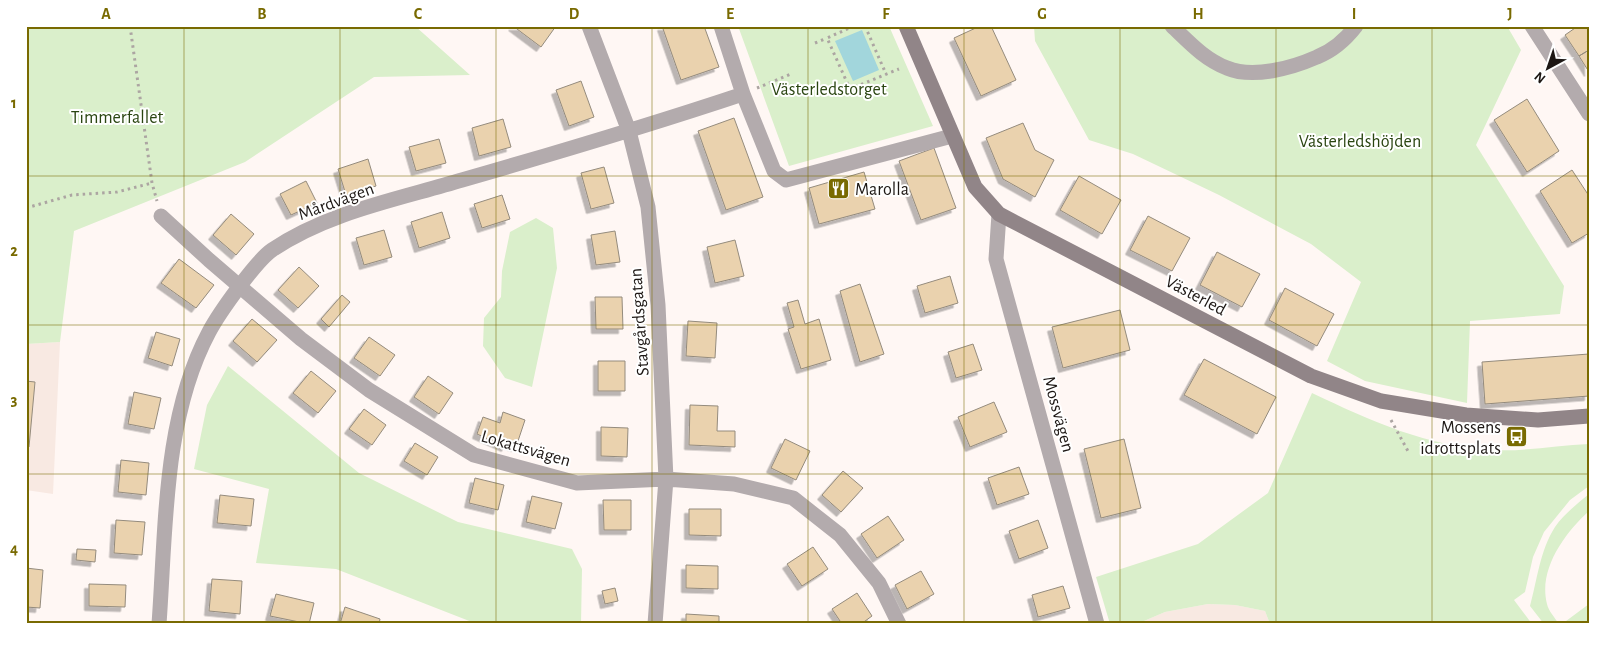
<svg xmlns="http://www.w3.org/2000/svg" width="1615" height="650" font-family="'Alegreya Sans',sans-serif">
	<style>
		.built { fill: #f8e9e2 }
		.green { fill: #daefcb }
		.water { fill: #a2d6dc }
		.building { fill: #ead2ae; stroke: #948b7d; filter: url(#shadow) }
		.lines { fill: none; stroke-linecap: round; stroke-linejoin: round }
		.path { stroke: #aca5a2; stroke-width: 3; stroke-dasharray: 2.5 4; stroke-linecap: butt }
		.street { stroke: #b3abad; stroke-width: 15 }
		.secondary { stroke: #918588; stroke-width: 15 }
		.grid { fill: none; stroke: #796a01; stroke-width: 1; stroke-opacity: 0.55 }
		.labels { text-anchor: middle; stroke-width: 4; stroke-linejoin: round; paint-order: stroke }
		.park-label { font-size: 18px; fill: #2a4511; stroke: #fff }
		.poi-label { font-size: 18px; fill: #1d1714; stroke: #fff; text-anchor: start }
		.street-label { font-size: 18px; fill: #1d1714; stroke: #fff }
		.neatline { fill: none; stroke: #796a01; stroke-width: 2 }
		.grid-label { font-size: 16px; text-anchor: middle; font-weight: bold; fill: #796a01 }
	</style>
	<defs>
		<filter id="shadow"><feDropShadow dx="-4.5" dy="4.5" stdDeviation="0" flood-color="#0004"/></filter>
	</defs>
	<rect width="100%" height="100%" fill="#fff7f4"/>
	<path class="built" d="M60 342 53 494 26 490V344Z
		M1208 604 1235 605 1265 611 1270 624H1137L1165 612Z"/>
	<path class="green" d="M26 26H415L470 75 374 77 245 162 74 231 60 342 26 344Z
		M738 26H889L933 126 789 166Z
		M1034 26H1507L1521 50 1476 145 1564 286 1560 314 1470 321 1467 403 1365 381 1327 361 1361 282 1311 244 1219 195 1133 154 1089 140 1035 41Z
		M536 218 553 228 557 268 532 387 505 378 483 346 484 318 501 297 502 271 510 232Z
		M228 366 359 473 458 522 572 549 582 569 581 624H477L336 569 256 563 269 489 194 469 207 405Z
		M1312 393C1371 421 1428 447 1493 450 1524 452 1557 445 1589 444V486L1570 500 1544 532 1533 557 1525 592 1514 600 1532 624H1270L1265 611 1235 605 1208 604 1165 612 1137 624H1110L1096 577 1198 544 1268 493Z
		M1589 494V511C1565 533 1538 569 1547 604 1548 610 1555 618 1559 624H1544L1530 606C1537 581 1540 550 1555 527 1564 514 1577 504 1589 494Z
		M1589 604V624H1562Z"/>
	<path class="water" d="M862 30 879 70 853 81 835 41Z"/>
	<path class="building" d="M513 26H556L541 47Z
		M662 26H704L719 67 681 80Z
		M980 26H991L1016 80 981 96 954 38Z
		M1578 26H1589V50L1579 56 1565 35Z
		M1589 50V72L1579 56Z
		M581 81 594 117 569 126 556 90Z
		M1527 99 1559 151 1527 172 1494 120Z
		M734 118 763 197 726 210 698 131Z
		M503 119 511 147 479 156 472 128Z
		M1023 123 1035 150 1054 160 1035 197 1003 179 986 138Z
		M439 139 446 163 416 171 409 147Z
		M934 148 956 208 921 220 899 161Z
		M368 159 376 186 346 195 338 169Z
		M604 167 614 203 591 209 581 173Z
		M1572 170 1589 196V233L1572 243 1540 191Z
		M864 172 875 209 819 224 809 188Z
		M1079 176 1121 200 1102 234 1060 210Z
		M306 181 317 203 291 215 280 194Z
		M502 195 510 219 482 228 474 204Z
		M442 212 450 238 419 248 411 222Z
		M231 214 254 234 236 255 213 235Z
		M1148 216 1190 238 1172 271 1130 250Z
		M384 230 392 257 364 265 356 238Z
		M615 231 620 262 596 265 591 235Z
		M735 240 744 276 715 283 707 247Z
		M1217 252 1260 274 1242 307 1200 285Z
		M179 259 214 285 196 308 161 283Z
		M299 267 319 286 298 308 278 290Z
		M950 276 958 303 925 313 917 286Z
		M860 284 884 354 860 362 840 291Z
		M1285 288 1334 314 1317 346 1269 320Z
		M342 295 350 302 329 327 321 319Z
		M595 297H622L623 329H596Z
		M798 300 805 324 819 319 831 360 801 369 788 329 794 327 787 303Z
		M1120 310 1130 350 1063 368 1052 327Z
		M252 319 277 340 257 362 233 341Z
		M688 321 717 323 715 358 686 356Z
		M156 332 180 339 172 366 148 358Z
		M369 337 395 355 380 376 354 358Z
		M973 344 982 370 956 378 948 352Z
		M1589 354V396L1485 404 1482 362Z
		M1204 359 1276 397 1257 434 1184 395Z
		M598 361H625V391H598Z
		M311 371 336 391 318 413 293 393Z
		M428 376 453 393 439 414 414 397Z
		M26 381 35 382 29 447H26Z
		M134 392 161 398 154 429 128 424Z
		M994 402 1007 432 970 447 958 417Z
		M690 405 718 406 717 431H735V447L689 445Z
		M364 409 386 425 372 445 349 429Z
		M503 412 525 420 516 447 507 444 506 447 477 434 483 417 500 423Z
		M601 427 628 428 627 457 601 456Z
		M785 439 810 451 796 480 771 468Z
		M1124 439 1141 508 1101 518 1084 449Z
		M415 443 438 457 427 475 404 461Z
		M121 460 149 463 146 495 118 492Z
		M1019 467 1029 494 997 505 988 478Z
		M843 471 863 488 841 512 822 495Z
		M475 478 504 485 498 510 469 503Z
		M220 495 254 499 251 526 217 523Z
		M532 496 562 503 555 529 526 522Z
		M603 500H631V530H604Z
		M689 509H721V536L689 535Z
		M888 516 904 540 877 558 861 534Z
		M116 520 145 522 142 555 114 553Z
		M1038 520 1048 548 1019 559 1009 531Z
		M813 547 828 569 802 586 787 564Z
		M77 549 96 550 95 562 76 560Z
		M686 565 718 566V589L686 588Z
		M26 568 43 570 40 608 26 607Z
		M921 571 934 594 907 609 895 585Z
		M212 579 242 581 240 614 209 611Z
		M89 584 126 585 125 607 89 606Z
		M1063 586 1070 608 1038 617 1032 595Z
		M615 588 618 601 605 604 602 591Z
		M857 593 872 616 861 624H842L832 609Z
		M276 594 314 603 309 624 270 616Z
		M345 607 380 619 379 624H340Z
		M686 614 719 616V624H686Z"/>
	<g class="lines">
		<path class="path" d="M130 26 152 183 157 201
			M854 26 827 38 850 89 899 69
			M865 26 886 74
			M815 43 827 38
			M757 88 791 74
			M838 95 850 89
			M26 208 72 195 117 192 152 183
			M1391 420 1409 453"/>
		<path class="street" d="M589 26 629 131 648 207 658 305 666 479 655 624
			M721 26 743 94 774 171 786 180 952 136
			M1172 26C1189 42 1204 59 1227 68 1253 79 1292 68 1317 57 1332 51 1346 39 1356 26
			M1532 26 1589 114
			M999 214 996 259 1097 624
			M161 216 209 260 301 339 369 390 474 455 577 483 666 479 734 484 793 498 840 535 879 583 899 624
			M159 624C166 529 163 418 209 332 219 313 256 261 272 250 328 212 399 199 462 180 556 153 650 125 743 94"/>
		<path class="secondary" d="M906 26 975 187 999 214 1311 376 1381 401 1466 415 1538 420 1589 416"/>
	</g>
	<path class="grid" d="M184 26V624M340 26V624M496 26V624M652 26V624M808 26V624M964 26V624M1120 26V624M1276 26V624M1432 26V624M26 176H1589M26 325H1589M26 474H1589"/>
	<defs>
		<symbol id="restaurant-square" viewBox="-11 -11 22 22"><rect x="-9" y="-9" width="18" height="18" rx="4" fill="#796a01" stroke="#fff"/><path d="M-5-6h1v4h1v-4h1v4h1v-4h1v5L-1.5 .5V6h-2V.5L-5-1ZM5-6V6H3V1.5H1.5Q1.5-4 5-6Z" fill="#fff"/></symbol>
		<symbol id="bus-square" viewBox="-11 -11 22 22"><rect x="-9" y="-9" width="18" height="18" rx="4" fill="#796a01" stroke="#fff"/><path d="M-5-6H5V4H4V6H2V4H-2V6H-4V4H-5ZM-3.5-4V0h7V-4ZM-3.5 1.2v1.5H-2V1.2ZM2 1.2v1.5H3.5V1.2Z" fill="#fff"/></symbol>
	</defs>
	<g fill-rule="evenodd">
		<use href="#restaurant-square" x="826" y="176" width="25" height="25"/>
		<use href="#bus-square" x="1504" y="424" width="25" height="25"/>
	</g>
	<g class="labels">
		<g class="park-label">
			<text x="829" y="95">Västerledstorget</text>
			<text x="117" y="123">Timmerfallet</text>
			<text x="1360" y="147">Västerledshöjden</text>
		</g>
		<g class="poi-label">
			<text x="855" y="195">Marolla</text>
			<text x="1501" y="433" text-anchor="end">Mossens<tspan x="1501" dy="21">idrottsplats</tspan></text>
		</g>
		<g class="street-label">
			<text transform="translate(336 201) rotate(-20)" y="6">Mårdvägen</text>
			<text transform="translate(1196 295) rotate(28)" y="6">Västerled</text>
			<text transform="translate(639 322) rotate(-94)" y="6">Stavgårdsgatan</text>
			<text transform="translate(1059 414) rotate(75)" y="6">Mossvägen</text>
			<text transform="translate(526 448) rotate(16)" y="6">Lokattsvägen</text>
		</g>
	</g>
	<rect width="1615" height="650" fill="none" stroke="#ffffff" stroke-width="55"/>
	<g transform="translate(1548 68) rotate(220)" stroke="#ffffff" stroke-width="4" paint-order="stroke">
	<path d="M0-4L9 19L0 12L-9 19Z" fill="#1d1714"/>
	<text y="-8" font-size="14" font-weight="bold" text-anchor="middle" fill="#1d1714">N</text>
	</g>
	<rect x="28" y="28" width="1560" height="594" class="neatline"/>
	<g class="grid-label">
		<text x="106" y="19">A</text>
		<text x="262" y="19">B</text>
		<text x="418" y="19">C</text>
		<text x="574" y="19">D</text>
		<text x="730" y="19">E</text>
		<text x="886" y="19">F</text>
		<text x="1042" y="19">G</text>
		<text x="1198" y="19">H</text>
		<text x="1354" y="19">I</text>
		<text x="1510" y="19">J</text>
		<text x="14" y="108">1</text>
		<text x="14" y="256">2</text>
		<text x="14" y="405">3</text>
		<text x="14" y="554">4</text>
	</g>
</svg>
